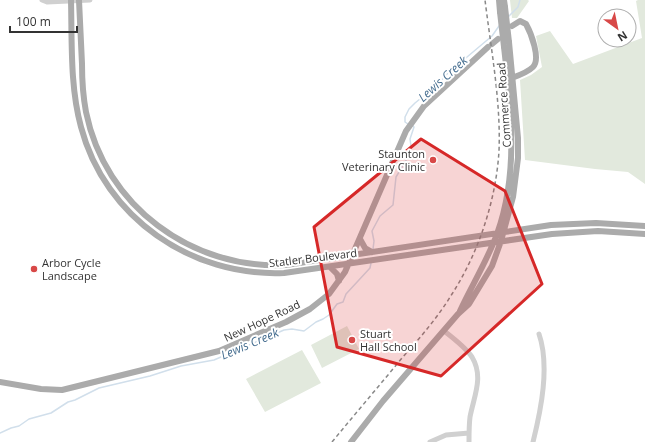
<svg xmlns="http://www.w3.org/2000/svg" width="645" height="442" font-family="'Open Sans',sans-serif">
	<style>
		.green { fill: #e2e9dd }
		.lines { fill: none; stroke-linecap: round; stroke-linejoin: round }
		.stream { stroke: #d1dfeb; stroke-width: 1.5 }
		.minor { stroke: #d0d0d0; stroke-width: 5 }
		.major { stroke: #ababab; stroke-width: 6 }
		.rail { stroke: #888; stroke-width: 1.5; stroke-dasharray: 4 3; stroke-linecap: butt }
		.major-bridge { stroke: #ababab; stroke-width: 6 }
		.marked { fill: #d62828; fill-opacity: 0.2; stroke: #d62828; stroke-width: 3; stroke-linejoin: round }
		.poi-dot { fill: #d84847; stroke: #fff; stroke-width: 1.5 }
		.labels { text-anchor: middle; stroke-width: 4; stroke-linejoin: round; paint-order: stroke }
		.street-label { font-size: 11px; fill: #333; stroke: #fff }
		.poi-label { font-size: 11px; fill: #333; stroke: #fff; text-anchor: start }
		.water-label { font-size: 12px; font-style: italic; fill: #466e90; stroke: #fff }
	</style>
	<rect width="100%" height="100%" fill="#fff"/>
	<path class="green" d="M510 0H528L529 1 517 18H512Z
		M638 0H645V184L628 172 595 169 525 160 520 80 531 75 542 67 536 36 550 31 573 64 642 38 636 1Z
		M347 326 359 349 322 368 311 345Z
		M302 350 321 383 265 412 246 379Z"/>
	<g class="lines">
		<path class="stream" d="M509 16 518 7 520 0
			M408 124 405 122V117L409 109 415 103 436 86 448 73 492 36 499 26
			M373 249 374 241 372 231 380 216 393 205 396 177 408 157 411 146 410 139 414 127 412 125
			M0 433 11 428 19 426 29 419 51 413 68 402 75 400 99 388 150 376 181 366 214 360 284 330 292 329 304 331 316 322 323 319 329 315 337 304 343 302 346 294 370 268 371 263"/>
		<path class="minor" d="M42 0 47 2 90 0
			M444 331C453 338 465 347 472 357 484 377 474 396 470 417 469 425 469 434 469 442
			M430 442 446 435 469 433
			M533 442C541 410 550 366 539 334"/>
		<path class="major" d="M71 0C72 42 70 87 81 127 105 218 192 277 284 273L552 234 598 231 645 234
			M79 0C80 21 81 43 82 64 82 80 83 96 86 112 105 206 192 270 286 265L551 225 596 223 645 226
			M499 0 500 12
			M504 0 505 7
			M492 44 498 39
			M509 79C517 76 527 73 533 67 541 59 531 33 526 24L520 21 512 26
			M360 239 365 248 372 252
			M331 268 337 274 339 281
			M460 311C472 285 487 261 497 234 519 173 511 109 504 47
			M0 382 41 389 62 390 219 351 286 322 310 309 329 294 345 272 406 131 424 106 488 47
			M351 442 383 401 458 314 469 304 492 266 501 241 513 197 518 158V138L509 42"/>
		<path class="rail" d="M332 442C355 414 379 386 402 358 420 338 438 317 452 294 479 252 496 200 499 151 501 102 491 49 485 0"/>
		<path class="major-bridge" d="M505 7 509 42
			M500 12 504 47"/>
	</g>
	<path class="marked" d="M421 139 505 191 542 284 441 376 337 347 314 227Z"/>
	<g class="poi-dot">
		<circle cx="433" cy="160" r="4"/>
		<circle cx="34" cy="269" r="4"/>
		<circle cx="352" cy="340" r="4"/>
	</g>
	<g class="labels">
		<g class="street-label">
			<text transform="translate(504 105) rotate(-94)" y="4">Commerce Road</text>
			<text transform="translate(313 258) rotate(-7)" y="4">Statler Boulevard</text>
			<text transform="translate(262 321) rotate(-25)" y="4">New Hope Road</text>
		</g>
		<g class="poi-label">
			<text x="425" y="158" text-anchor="end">Staunton<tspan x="425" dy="13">Veterinary Clinic</tspan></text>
			<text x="42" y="267">Arbor Cycle<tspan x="42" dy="13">Landscape</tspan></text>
			<text x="360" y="338">Stuart<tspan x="360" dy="13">Hall School</tspan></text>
		</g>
		<g class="water-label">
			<text transform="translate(443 79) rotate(-42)" y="4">Lewis Creek</text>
			<text transform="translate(250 344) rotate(-23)" y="4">Lewis Creek</text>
		</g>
	</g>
	<g transform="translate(617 28) rotate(147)"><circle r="19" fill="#ffffff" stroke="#adadad"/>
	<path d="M0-3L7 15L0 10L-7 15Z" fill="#d84847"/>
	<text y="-6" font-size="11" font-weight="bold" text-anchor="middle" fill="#333333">N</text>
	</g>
	<path d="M10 26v6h67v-6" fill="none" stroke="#333333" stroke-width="2"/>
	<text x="16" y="26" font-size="12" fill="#333333" stroke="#ffffff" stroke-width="3" paint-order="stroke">100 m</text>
</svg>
